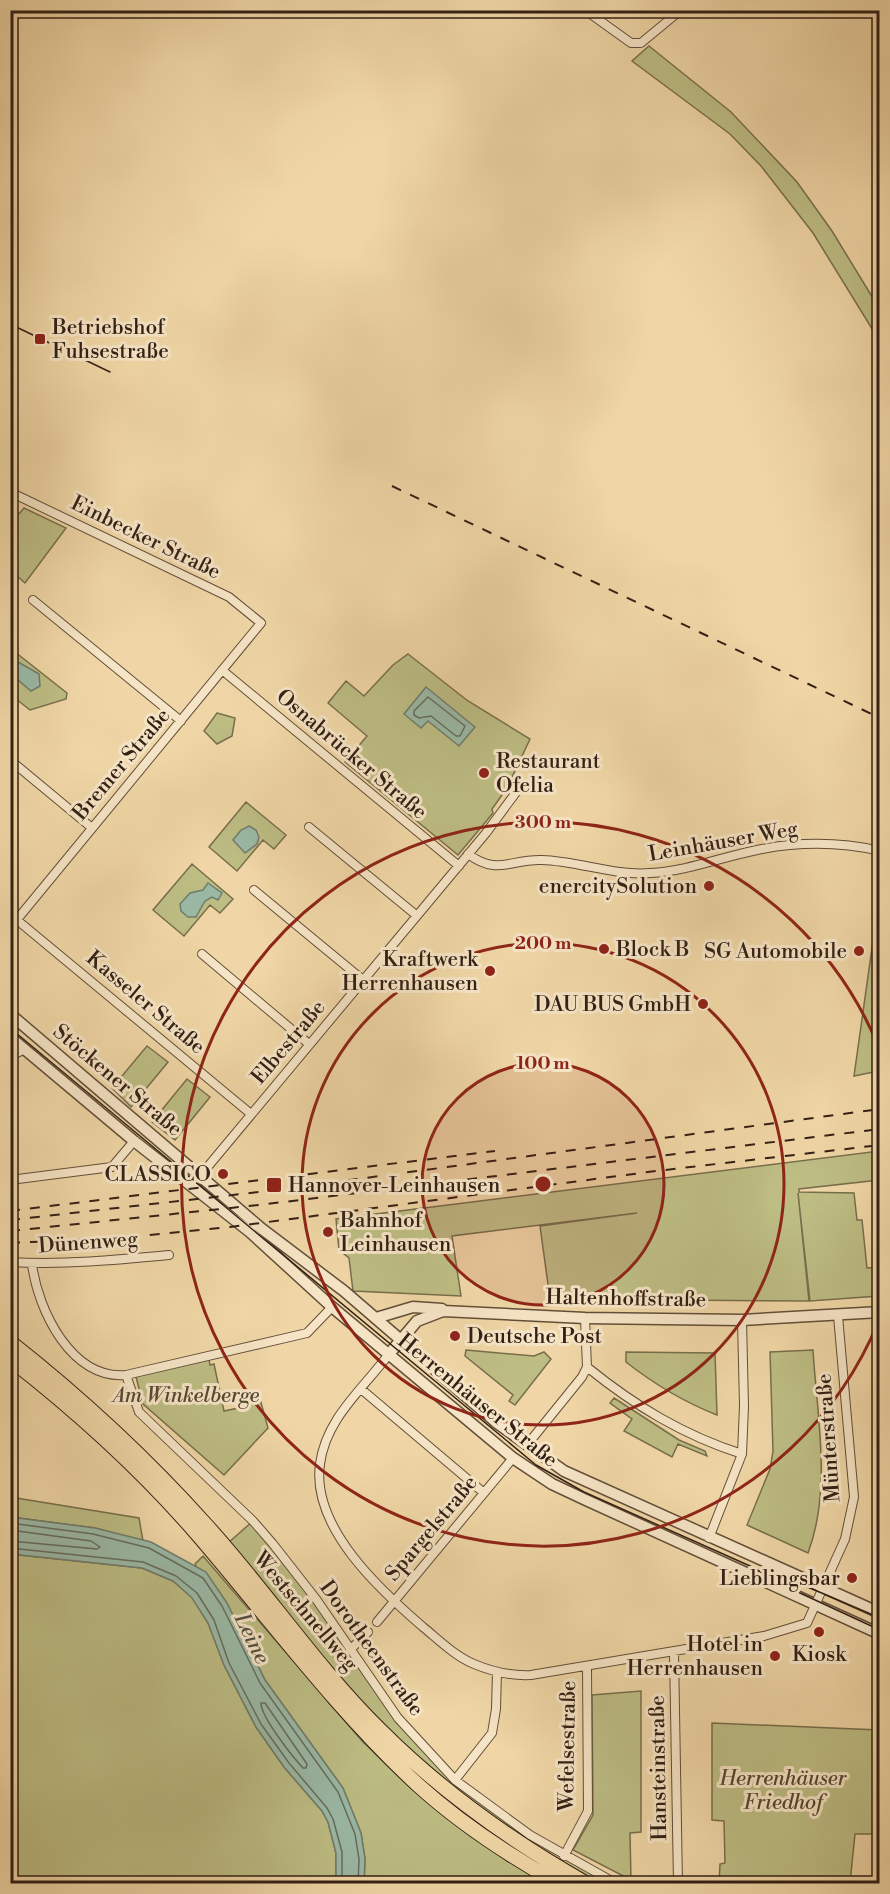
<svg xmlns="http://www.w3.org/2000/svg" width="890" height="1894" font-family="'Libre Bodoni',serif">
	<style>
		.green { fill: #bdbd84; stroke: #786e4c; stroke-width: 1.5 }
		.water { fill: #9ab9a6; stroke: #717c6c; stroke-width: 1.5 }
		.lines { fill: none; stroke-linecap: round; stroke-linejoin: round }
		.shore { stroke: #666c5e; stroke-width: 1.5 }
		.minor-casing { stroke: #624e39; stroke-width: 10 }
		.tertiary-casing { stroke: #624e39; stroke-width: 13 }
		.trunk-casing { stroke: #332015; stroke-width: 16 }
		.minor { stroke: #f5e4c5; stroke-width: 8 }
		.tertiary { stroke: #f5e4c5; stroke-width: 10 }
		.trunk { stroke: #f0d6a6; stroke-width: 14 }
		.tram { stroke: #332015; stroke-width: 1.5 }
		.rail { stroke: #332015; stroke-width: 2; stroke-dasharray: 10 10; stroke-linecap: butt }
		.ring { fill: none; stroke: #8f2418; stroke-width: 3 }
		.poi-dot { fill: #8f2418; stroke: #f5e4c5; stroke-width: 2 }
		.labels { text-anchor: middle; stroke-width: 6; stroke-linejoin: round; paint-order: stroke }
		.poi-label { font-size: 21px; fill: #332015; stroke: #f5e4c5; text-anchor: end }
		.street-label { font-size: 21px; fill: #332015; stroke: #f5e4c5 }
		.park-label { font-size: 21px; font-style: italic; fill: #564731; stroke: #f5e4c5 }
		.water-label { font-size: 22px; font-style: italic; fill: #524e40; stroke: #f5e4c5 }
		.centre { fill: #8f2418; stroke: #f5e4c5; stroke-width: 3 }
		.ring-label { font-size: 18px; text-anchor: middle; font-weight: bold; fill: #8f2418; stroke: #f5e4c5; stroke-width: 6; stroke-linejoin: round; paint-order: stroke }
	</style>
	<rect width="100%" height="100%" fill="#f0d6a6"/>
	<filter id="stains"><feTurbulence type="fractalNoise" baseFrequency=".00333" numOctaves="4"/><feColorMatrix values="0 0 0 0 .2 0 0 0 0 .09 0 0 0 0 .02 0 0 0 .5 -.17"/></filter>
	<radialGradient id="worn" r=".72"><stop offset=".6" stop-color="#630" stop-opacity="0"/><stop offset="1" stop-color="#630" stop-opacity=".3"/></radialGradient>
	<path class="green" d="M649 46 731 112 797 182 832 231 879 308V340L813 233 761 166 730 134 632 61Z
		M24 508 66 528 25 583 10 570 11 523Z
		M10 648 67 693 66 699 30 710 11 695Z
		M408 654 468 701 530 739 507 788 492 809 493 813 458 855 345 762 367 736 328 703 346 681 364 696 393 665Z
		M217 713 235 718 232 736 217 744 204 731Z
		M246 802 286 835 274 849 263 840 237 871 209 847Z
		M192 864 233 899 220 913 210 905 184 936 153 910Z
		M879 898V1071L854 1076Z
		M147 1046 168 1062 131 1107 112 1088Z
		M187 1079 210 1097 175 1140 152 1122Z
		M879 1151V1180L799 1189V1192L854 1193 857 1220H862L867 1268 879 1267V1296L810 1301 798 1193 809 1301 550 1299 540 1226 637 1213 452 1236 461 1296 353 1291 349 1258 339 1250 336 1219Z
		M466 1350 534 1356 544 1352 551 1359 515 1405 509 1401 513 1395 465 1356Z
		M813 1350C817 1417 832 1489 808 1553L747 1525 770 1469 773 1451 770 1352Z
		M626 1352 715 1353 717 1415C684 1402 654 1384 626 1362Z
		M208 1354 210 1365 214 1364 224 1411 248 1406 260 1399 268 1428 224 1475 143 1404 135 1373Z
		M614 1398 679 1440 705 1451 707 1456 678 1444 672 1457 624 1431 632 1419 610 1403Z
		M10 1497 139 1518 143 1541 95 1528 11 1517Z
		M253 1521 273 1544 370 1681 474 1797 617 1883H594L542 1855 431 1774 357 1699 228 1543Z
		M10 1554 142 1568 173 1581 193 1598 208 1623 224 1665 256 1727 284 1767 322 1811 328 1822 336 1853V1883H11Z
		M203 1556 363 1742 413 1790 470 1836 544 1883H364L365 1859 361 1833 343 1788 265 1680 236 1621 197 1568 195 1564Z
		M641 1691V1832L630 1833 631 1880 573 1850 593 1815 592 1695Z
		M712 1723 879 1730V1834H855L850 1883H719L720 1864 725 1863 724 1821 712 1820Z"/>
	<path class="water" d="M11 658 39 674 40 686 31 691 11 674Z
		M426 687 475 727 459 746 428 721 421 728 404 714Z
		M249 826 256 830 259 837 257 844 245 853 233 840 241 830Z
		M208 883 222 893 218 900 212 897 205 901 196 917H188L181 911 180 904 190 893 203 890Z
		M10 1517 95 1528 151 1542 206 1572 227 1603 265 1680 343 1788 361 1833 365 1859 364 1883H336V1853L328 1822 322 1811 284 1767 256 1727 224 1665 208 1623 192 1598 173 1581 142 1568 11 1554Z"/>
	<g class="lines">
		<path class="shore" d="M428 697 465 726 460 736H456L431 716 419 718 414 715V711Z
			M10 1523 93 1534 149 1548 203 1578 222 1606 260 1683 338 1792 355 1834 359 1859 358 1884
			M10 1530 91 1541 100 1547 97 1549 10 1541
			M10 1548 143 1562 176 1576 197 1593 214 1620 229 1663 261 1724 289 1763 327 1808 333 1819 342 1852V1884
			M261 1703H265L307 1764 306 1768H303C292 1756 261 1717 261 1703Z"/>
		<defs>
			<path id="minor" d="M585 10 631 43H641L681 10
				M10 492 229 597 261 623 10 928
				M33 600 181 721
				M222 670 459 866
				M10 760 92 828
				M309 827 416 915
				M468 854C498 876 509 859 542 860 578 861 614 876 650 873 689 871 724 856 762 849 800 842 841 842 880 851
				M254 890 363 980
				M17 920 251 1114
				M202 954 309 1044
				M13 1055 25 1049
				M200 1176 486 833 517 791
				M10 1180 112 1167 134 1141
				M10 1262C63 1265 116 1260 169 1255
				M32 1264C38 1311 72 1380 126 1375L139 1412 253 1521 273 1544 316 1599 398 1718 455 1780 530 1835 617 1884
				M389 1354C363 1389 326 1418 320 1464 311 1527 380 1590 423 1627 439 1640 455 1656 474 1664 493 1672 511 1676 531 1675L764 1636 807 1623 845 1539 854 1497 838 1316
				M587 1367C635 1406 683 1435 742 1454
				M126 1375 307 1333 332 1307
				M361 1389 484 1493
				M527 1445 582 1377 587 1367 585 1318
				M709 1538 742 1454 744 1406 742 1320
				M377 1622 513 1458
				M350 1650 368 1632
				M674 1652 678 1884
				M455 1780 492 1733 496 1709 497 1672
				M564 1856 588 1811 587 1667"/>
			<path id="tertiary" d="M10 1014 262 1229 344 1291 497 1423 564 1471 880 1613
				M10 1037 134 1141 250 1232 332 1307 513 1458 552 1484 586 1500 880 1634
				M376 1318 413 1307 442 1309
				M389 1354 417 1321 443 1311 585 1318 742 1320 880 1312"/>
			<path id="trunk" d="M10 1342C81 1398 146 1458 206 1525 266 1591 316 1667 380 1730 442 1792 511 1841 587 1884
				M10 1359C78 1412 143 1471 199 1536 271 1620 337 1710 418 1785 461 1824 510 1856 560 1884"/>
		</defs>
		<use href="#minor" class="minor-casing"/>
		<use href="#tertiary" class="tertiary-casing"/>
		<use href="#trunk" class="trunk-casing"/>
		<use href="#minor" class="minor"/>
		<use href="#tertiary" class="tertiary"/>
		<use href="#trunk" class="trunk"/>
		<path class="tram" d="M10 324 110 372
			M10 1028 536 1465 584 1492 750 1566 800 1593 880 1630
			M789 1579 880 1618"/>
		<path class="rail" d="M392 486 880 718
			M10 1211 495 1151
			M10 1220 268 1191 880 1109
			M10 1231 259 1205 880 1129
			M10 1243 121 1238 230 1227 656 1171 880 1145"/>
	</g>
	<circle cx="543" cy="1184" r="121" fill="#8f2418" fill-opacity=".12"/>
	<g class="ring">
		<circle cx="543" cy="1184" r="121"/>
		<circle cx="543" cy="1184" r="241"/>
		<path d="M879 1320A362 362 0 1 1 879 1048"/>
	</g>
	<g class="poi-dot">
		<rect x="34" y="333" width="12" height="12" rx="3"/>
		<circle cx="484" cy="773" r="6"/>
		<circle cx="709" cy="886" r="6"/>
		<circle cx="604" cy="949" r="6"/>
		<circle cx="859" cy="951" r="6"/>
		<circle cx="490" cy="971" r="6"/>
		<circle cx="703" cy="1004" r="6"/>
		<circle cx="223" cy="1174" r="6"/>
		<rect x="266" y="1177" width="16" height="16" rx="3"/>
		<circle cx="328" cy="1232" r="6"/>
		<circle cx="455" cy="1336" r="6"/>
		<circle cx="852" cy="1578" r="6"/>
		<circle cx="819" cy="1632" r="6"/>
		<circle cx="775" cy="1656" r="6"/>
	</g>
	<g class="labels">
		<g class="poi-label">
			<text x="52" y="334" text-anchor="start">Betriebshof<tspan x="52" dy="24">Fuhsestraße</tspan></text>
			<text x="496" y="768" text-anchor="start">Restaurant<tspan x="496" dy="24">Ofelia</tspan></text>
			<text x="697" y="893">enercitySolution</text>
			<text x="616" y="956" text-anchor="start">Block B</text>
			<text x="847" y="958">SG Automobile</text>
			<text x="478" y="966">Kraftwerk<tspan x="478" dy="24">Herrenhausen</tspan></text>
			<text x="691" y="1011">DAU BUS GmbH</text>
			<text x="211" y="1181">CLASSICO</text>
			<text x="288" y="1192" text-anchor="start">Hannover-Leinhausen</text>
			<text x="340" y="1227" text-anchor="start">Bahnhof<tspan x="340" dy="24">Leinhausen</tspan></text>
			<text x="467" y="1343" text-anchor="start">Deutsche Post</text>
			<text x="840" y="1585">Lieblingsbar</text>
			<text x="763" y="1651">Hotel in<tspan x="763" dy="24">Herrenhausen</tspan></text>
			<text x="819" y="1661" text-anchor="middle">Kiosk</text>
		</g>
		<g class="street-label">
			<text transform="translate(146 537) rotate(26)" y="7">Einbecker Straße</text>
			<text transform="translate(352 754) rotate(40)" y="7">Osnabrücker Straße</text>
			<text transform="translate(121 764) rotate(-50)" y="7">Bremer Straße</text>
			<text transform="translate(723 841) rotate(-10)" y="7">Leinhäuser Weg</text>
			<text transform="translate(146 1002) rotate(40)" y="7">Kasseler Straße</text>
			<text transform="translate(288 1042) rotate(-50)" y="7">Elbestraße</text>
			<text transform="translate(118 1080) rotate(40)" y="7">Stöckener Straße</text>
			<text transform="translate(88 1242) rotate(-4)" y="7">Dünenweg</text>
			<text transform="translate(626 1298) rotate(1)" y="7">Haltenhoffstraße</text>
			<text transform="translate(478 1400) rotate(39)" y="7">Herrenhäuser Straße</text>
			<text transform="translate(828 1438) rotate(-94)" y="7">Münterstraße</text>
			<text transform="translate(431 1528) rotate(-50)" y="7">Spargelstraße</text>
			<text transform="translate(306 1611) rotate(50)" y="7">Westschnellweg</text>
			<text transform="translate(372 1648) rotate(54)" y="7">Dorotheenstraße</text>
			<text transform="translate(567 1746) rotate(-89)" y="7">Wefelsestraße</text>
			<text transform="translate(658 1768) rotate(-91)" y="7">Hansteinstraße</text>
		</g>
		<g class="park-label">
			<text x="186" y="1402">Am Winkelberge</text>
			<text x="783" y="1785">Herrenhäuser<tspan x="783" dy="24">Friedhof</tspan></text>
		</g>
		<g class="water-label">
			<text transform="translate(253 1638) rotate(64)" y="8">Leine</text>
		</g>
	</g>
	<circle cx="543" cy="1184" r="9" class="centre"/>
	<g class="ring-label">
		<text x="543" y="828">300 m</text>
		<text x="543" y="949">200 m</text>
		<text x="543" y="1069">100 m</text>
	</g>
	<rect width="890" height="1894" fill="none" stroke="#f0d6a6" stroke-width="36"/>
	<rect x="12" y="12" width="866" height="1870" fill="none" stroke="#332015" stroke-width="3"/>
	<rect x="18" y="18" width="854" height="1858" fill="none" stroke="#332015" stroke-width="1.5"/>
	<rect width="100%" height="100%" filter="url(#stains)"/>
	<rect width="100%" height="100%" fill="url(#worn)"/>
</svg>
